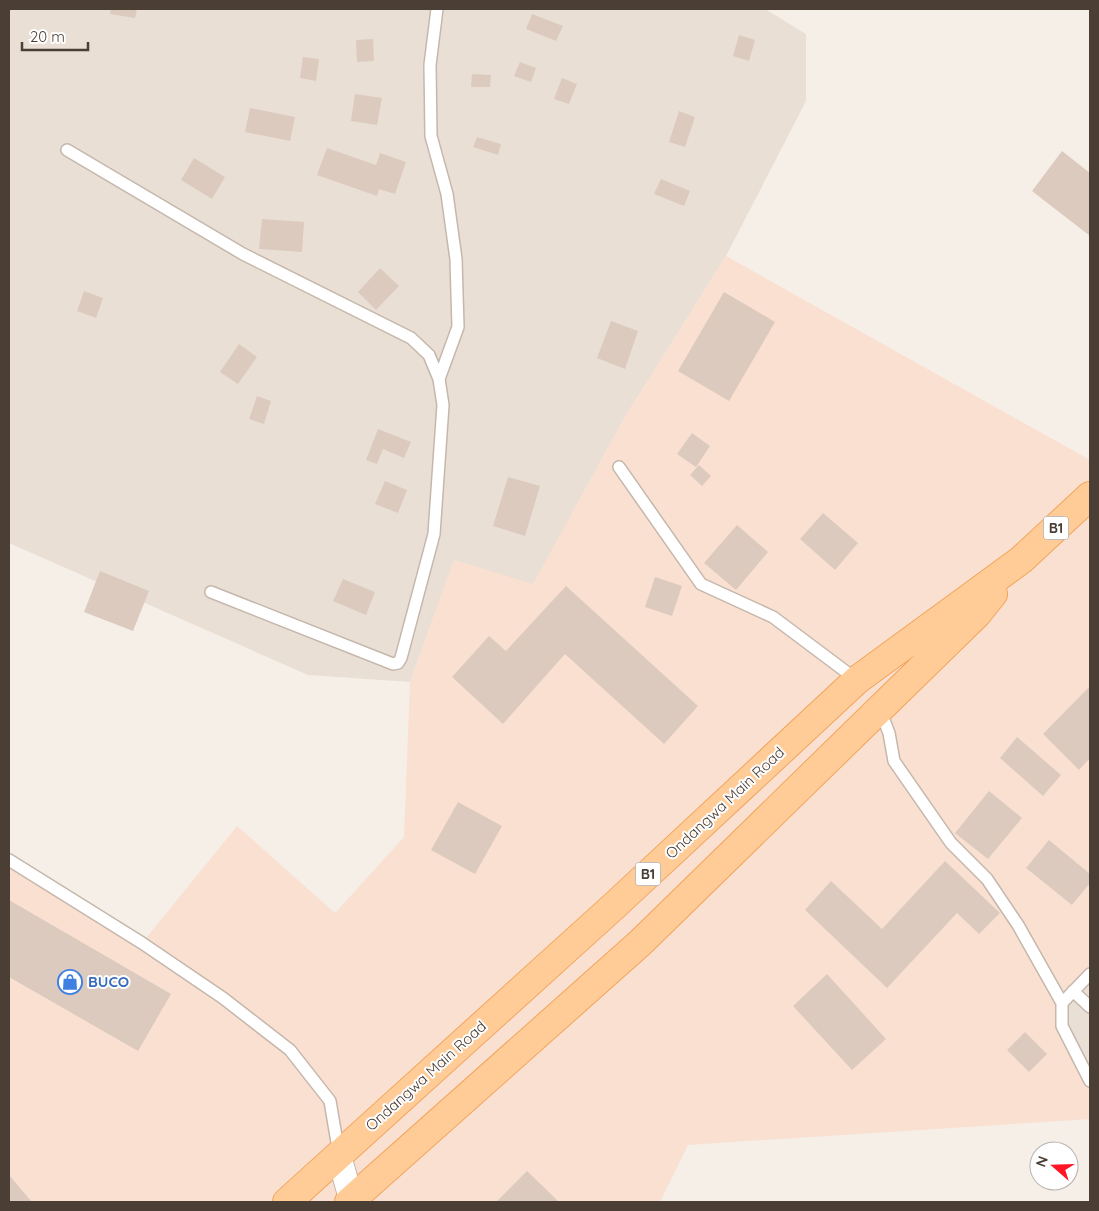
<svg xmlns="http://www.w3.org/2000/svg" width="1099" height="1211" font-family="Quicksand,sans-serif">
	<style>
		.residential { fill: #eadfd5 }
		.commercial { fill: #fae0d1 }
		.building { fill: #dccabf }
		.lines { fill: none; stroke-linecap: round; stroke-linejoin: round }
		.service-casing { stroke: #c5b7ac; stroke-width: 14 }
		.minor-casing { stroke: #c5b7ac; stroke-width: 26 }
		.primary-casing { stroke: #f2a45a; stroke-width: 30 }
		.service { stroke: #fff; stroke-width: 11 }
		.minor { stroke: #fff; stroke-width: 24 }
		.primary { stroke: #ffcc97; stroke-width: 28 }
		.labels { text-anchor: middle; stroke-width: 4; stroke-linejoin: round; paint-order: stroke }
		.shield { fill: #fff; stroke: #807872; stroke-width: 1 }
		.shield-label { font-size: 14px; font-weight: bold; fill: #4a3e35 }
		.street-label { font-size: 15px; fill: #4a3e35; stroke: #fff }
		.shop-label { font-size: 15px; font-weight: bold; fill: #366cbe; stroke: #fff; text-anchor: start }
	</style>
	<rect width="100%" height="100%" fill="#f6efe8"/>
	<path class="residential" d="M9 9H765L806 34V101L726 256 625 417 533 585 454 561 410 682 308 675 9 543Z
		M1090 974V1081L1062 1026V1003Z"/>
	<path class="commercial" d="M726 256 1090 460V974L1062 1003V1026L1090 1081V1119L688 1145 660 1202H9V860L142 943 237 826 335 913 404 837 410 682 454 560 533 584 625 417Z"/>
	<path class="building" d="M111 9H137L135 18 110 14Z
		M532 14 563 26 556 41 526 29Z
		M739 35 755 40 749 61 733 56Z
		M373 39 374 61 357 62 356 40Z
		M303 57 319 59 316 81 300 78Z
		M520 62 536 68 531 82 514 76Z
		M472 74 491 75 490 87H471Z
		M562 78 577 84 569 104 554 99Z
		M355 94 382 98 377 125 351 121Z
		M250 108 295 117 290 141 245 132Z
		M679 111 695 117 685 147 669 142Z
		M477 137 501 144 498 155 473 147Z
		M327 148 376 165 380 153 406 162 395 194 379 189 377 196 317 175Z
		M1062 151 1090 173V236L1032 191Z
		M194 158 225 177 212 199 181 180Z
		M661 179 690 191 684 206 654 194Z
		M262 219 304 222 302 252 259 249Z
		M380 268 399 286 376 310 358 292Z
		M84 291 103 298 96 318 77 311Z
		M724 292 775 322 729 401 678 371Z
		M611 321 638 331 625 369 597 358Z
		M239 344 257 357 238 384 220 372Z
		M257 396 271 401 264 424 249 419Z
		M378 429 411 442 404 458 383 449 377 464 366 460Z
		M692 433 710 446 696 467 677 454Z
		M699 465 711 476 702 486 690 475Z
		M508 477 540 486 525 536 493 526Z
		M385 481 407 490 398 513 375 504Z
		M823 513 858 543 835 570 800 539Z
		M737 525 768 552 736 590 704 563Z
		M100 571 149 591 133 631 84 612Z
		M655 577 682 586 672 616 645 607Z
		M343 579 375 592 366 615 333 601Z
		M566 586 698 706 664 744 565 654 503 724 452 677 489 636 506 651Z
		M1090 686V758L1079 770 1043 734Z
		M1017 737 1061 775 1043 796 1000 758Z
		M989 791 1022 818 988 859 955 833Z
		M458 802 502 826 475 874 431 850Z
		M1049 840 1090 874V883L1072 905 1026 868Z
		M945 861 1000 913 979 934 957 913 887 988 805 910 831 881 882 929Z
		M9 900 171 994 138 1051 9 977Z
		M827 974 886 1039 852 1070 793 1006Z
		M1025 1032 1047 1054 1029 1072 1007 1050Z
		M527 1171 559 1202H496Z
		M9 1175 32 1202H9Z"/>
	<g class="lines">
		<defs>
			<path id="service" d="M437 9 430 65 431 136 447 194 456 259 458 327 439 379
				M67 150 243 254 411 338 429 355 439 379 443 405 434 534 401 658 398 663 393 664 211 592
				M619 467 701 584 773 617 857 680
				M880 710 889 733 894 761 951 843 987 879 1018 925 1062 1003
				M9 860 142 943 223 998 290 1050 330 1101 339 1154
				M1090 974 1062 1003V1026L1090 1081
				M1073 991 1090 1007"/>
			<path id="minor" d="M339 1156 352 1202"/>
			<path id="primary" d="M287 1202 614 906 857 680 1021 560 1090 496
				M349 1202 640 943 977 614 993 594"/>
		</defs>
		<use href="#service" class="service-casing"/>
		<use href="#minor" class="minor-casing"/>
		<use href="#primary" class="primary-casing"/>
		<use href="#service" class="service"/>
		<use href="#minor" class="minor"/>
		<use href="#primary" class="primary"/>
	</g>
	<defs>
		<symbol id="shop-ring" viewBox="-11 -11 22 22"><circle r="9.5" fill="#fff" stroke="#3f7fe0" stroke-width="1.5"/><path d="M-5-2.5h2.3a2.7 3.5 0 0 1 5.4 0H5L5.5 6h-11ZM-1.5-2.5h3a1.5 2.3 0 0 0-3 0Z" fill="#3f7fe0"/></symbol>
	</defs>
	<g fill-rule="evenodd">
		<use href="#shop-ring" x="56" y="968" width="28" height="28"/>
	</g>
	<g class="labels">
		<g class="shield">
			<rect x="1043.5" y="516.5" width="25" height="23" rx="4"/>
			<rect x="635.5" y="862.5" width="25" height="23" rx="4"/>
		</g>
		<g class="shield-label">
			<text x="1056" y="533">B1</text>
			<text x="648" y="879">B1</text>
		</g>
		<g class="street-label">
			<text transform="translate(725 803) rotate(-43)" y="5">Ondangwa Main Road</text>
			<text transform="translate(426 1076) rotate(-42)" y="5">Ondangwa Main Road</text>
		</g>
		<g class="shop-label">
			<text x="88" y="987">BUCO</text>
		</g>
	</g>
	<rect width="1099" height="1211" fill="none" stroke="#4a3e35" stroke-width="20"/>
	<g transform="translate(1054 1166) rotate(290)"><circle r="24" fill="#ffffff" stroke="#b7b2ae"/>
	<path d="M0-4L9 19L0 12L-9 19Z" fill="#ff1524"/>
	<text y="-8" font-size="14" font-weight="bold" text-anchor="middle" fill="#4a3e35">N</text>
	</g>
	<path d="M22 42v8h66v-8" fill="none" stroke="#4a3e35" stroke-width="2.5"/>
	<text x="30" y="42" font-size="15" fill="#4a3e35" stroke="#ffffff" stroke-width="4" paint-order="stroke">20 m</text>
</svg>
